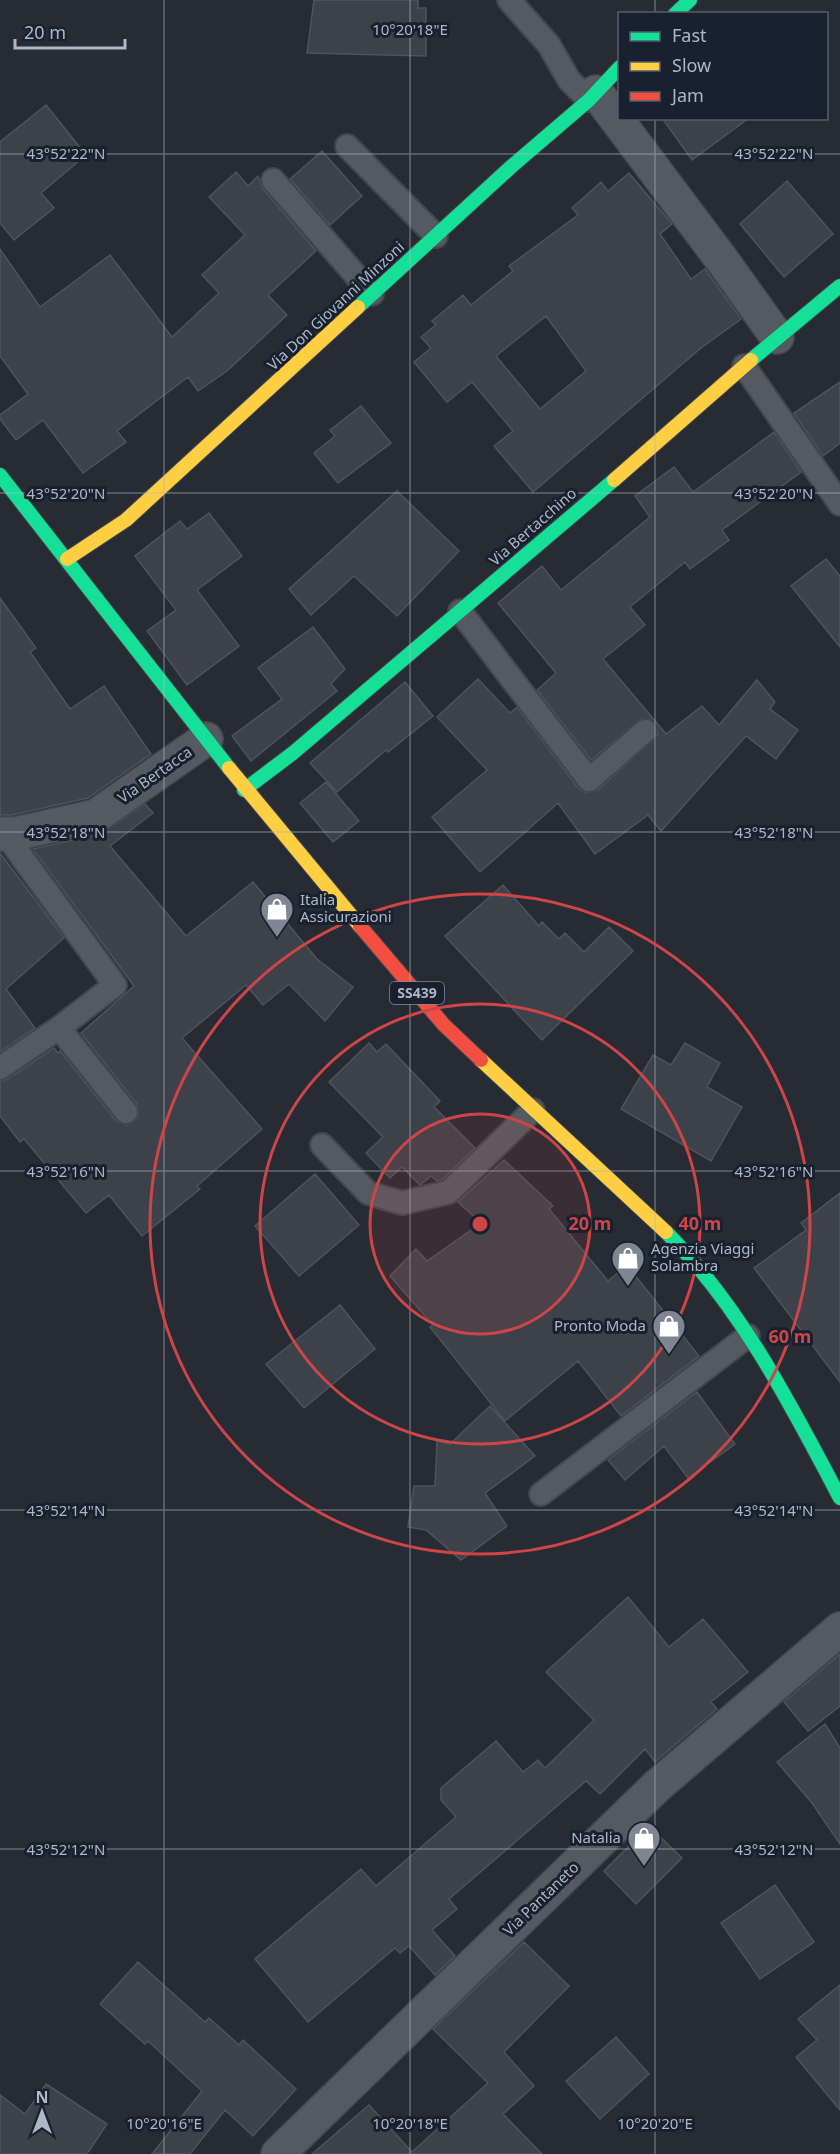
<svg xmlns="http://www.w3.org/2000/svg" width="840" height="2154" font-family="'Noto Sans',sans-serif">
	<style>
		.building { fill: #3d424a; stroke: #4d535c; stroke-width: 1.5; fill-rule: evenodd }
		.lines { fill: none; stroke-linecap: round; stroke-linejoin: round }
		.lane-casing { stroke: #42464d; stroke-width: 26 }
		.street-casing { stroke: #42464d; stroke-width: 36 }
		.fast-casing { stroke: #42464d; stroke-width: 16 }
		.slow-casing { stroke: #42464d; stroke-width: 16 }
		.jam-casing { stroke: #42464d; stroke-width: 16 }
		.lane { stroke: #555a62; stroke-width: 22 }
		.street { stroke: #555a62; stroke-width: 33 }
		.fast { stroke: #16e098; stroke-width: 14 }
		.slow { stroke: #ffcf43; stroke-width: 14 }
		.jam { stroke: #f24e42; stroke-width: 14 }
		.ticks { fill: none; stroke: #aeb7c7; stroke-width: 1.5; stroke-opacity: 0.45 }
		.ring { fill: none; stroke: #ce4548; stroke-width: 3 }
		.labels { text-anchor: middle; stroke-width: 6; stroke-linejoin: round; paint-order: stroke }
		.shield { fill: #19212f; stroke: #818a99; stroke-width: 1.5 }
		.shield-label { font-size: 14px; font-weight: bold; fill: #aeb7c7 }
		.street-label { font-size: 15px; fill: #aeb7c7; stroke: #19212f }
		.poi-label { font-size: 15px; fill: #aeb7c7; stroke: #19212f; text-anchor: start }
		.ticks-label { font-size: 15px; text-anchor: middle; fill: #aeb7c7; stroke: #19212f; stroke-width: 6; stroke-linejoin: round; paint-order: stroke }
		.centre { fill: #ce4548; stroke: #19212f; stroke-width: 3 }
		.ring-label { font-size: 18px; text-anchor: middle; font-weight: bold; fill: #ce4548; stroke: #19212f; stroke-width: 6; stroke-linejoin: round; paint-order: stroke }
	</style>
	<rect width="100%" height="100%" fill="#262b34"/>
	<path class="building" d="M314 0H418V8H426V56L307 53Z
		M46 105 86 155 41 193 54 208 14 240 0 223V142Z
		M662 118H749L692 160Z
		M322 151 362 196 330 225 290 179Z
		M236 172 248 186 258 176 263 189 316 251 268 295 287 315 227 371 198 391 188 377 117 431 126 442 83 473 43 420 16 440 0 419V415L28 394 0 356V249L40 307 110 255 172 337 219 293 202 275 245 235 209 197Z
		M629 173 672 224 660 234 691 279 705 269 741 319 701 348 533 492 494 446 513 431 472 382 447 402 414 362 431 348 421 337 436 325 432 321 463 295 471 305 513 271 509 266 578 215 572 208 601 182 608 191ZM546 316 586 371 540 409 496 356Z
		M787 181 833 234 784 277 740 224Z
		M840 382V443L823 456 794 413Z
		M361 406 391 443 338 483 314 453 335 436 330 430Z
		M774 432 801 472 722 530 729 540 690 569 685 562 630 607 645 625 603 659 666 734 702 706 719 725 757 680 775 702 770 709 798 730 776 759 746 736 661 831 648 815 595 854 558 803 480 872 432 817 487 770 437 717 478 679 510 713 517 707 578 788 585 793 598 790 658 735 655 722 642 718 591 760 537 690 556 673 498 603 542 566 561 590 650 517 635 496 674 467 693 492Z
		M397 491 459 551 397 616 354 576 311 615 289 589Z
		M209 513 242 556 197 590 239 646 187 685 147 631 176 610 135 556 180 521 187 529Z
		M826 559 840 576V647L791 586Z
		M0 598 36 648 30 652 70 709 104 686 151 754 88 798 12 815H0Z
		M313 627 345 669 331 684 337 691 251 761 232 736 282 699 258 668Z
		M405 682 433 716 388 752 386 750 337 792 310 763Z
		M326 782 359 821 333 842 300 803Z
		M145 804 153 813 110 846 186 936 253 882 317 959 353 987 325 1021 289 984 263 1005 246 985 182 1038 262 1129 197 1186 200 1189 142 1236 109 1195 86 1213 24 1139 20 1142 0 1116V1081L8 1079 54 1048 58 1053 60 1051 116 1121 127 1125 138 1117 137 1104 81 1033 134 986 33 849 100 834Z
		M0 853 64 938 6 989 35 1028 0 1052Z
		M503 885 539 926 542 922 559 939 565 933 584 952 609 927 633 951 542 1040 445 936Z
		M369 1043 377 1052 386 1044 440 1101 434 1107 475 1148 442 1180 437 1181 431 1176 420 1185 402 1167 390 1178 366 1153 383 1137 329 1082Z
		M685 1043 720 1063 707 1087 742 1107 711 1161 621 1109 653 1055 671 1065Z
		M504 1160 553 1206 549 1209 608 1281 627 1265 699 1356 621 1416 578 1361 505 1421 430 1327 433 1325 390 1276 416 1249 427 1261 481 1223 458 1202Z
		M315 1174 359 1225 299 1276 255 1226Z
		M840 1193V1382L754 1268 806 1230 801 1223Z
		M340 1305 375 1349 304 1408 266 1364Z
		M697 1392 735 1444 688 1478 664 1446 625 1480 608 1460Z
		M490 1406 535 1456 485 1493 507 1526 461 1560 426 1530 408 1527 414 1486H435L437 1441 450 1444Z
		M628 1597 669 1647 703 1619 748 1672 711 1702 717 1709 655 1762 645 1749 600 1794 586 1781 449 1899 457 1909 432 1930 455 1956 435 1975 409 1946 400 1953 395 1948 308 2022 255 1959 361 1869 376 1886 456 1817 441 1800V1788L496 1741 523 1772 538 1760 545 1768 594 1720 546 1672Z
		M840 1654V1706L808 1731 784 1702Z
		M825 1724 840 1748V1844L812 1803 777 1762Z
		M649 1826 682 1858 636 1904 604 1871Z
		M775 1885 814 1942 760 1979 721 1923Z
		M524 1942 569 1986 504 2052 534 2086 503 2114 542 2154H312L369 2105 412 2152 488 2083 433 2029Z
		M138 1962 205 2022 209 2018 239 2045 243 2040 296 2089 253 2136 225 2110 190 2154H152L202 2091 148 2041 145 2044 100 2004Z
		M840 1985V2110L796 2057 817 2040 798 2019Z
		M616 2037 649 2074 600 2119 566 2081Z
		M46 2084 107 2124 87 2154H0V2095L25 2114Z"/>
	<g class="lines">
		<defs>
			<path id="lane" d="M509 0 549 45 569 80 589 100
				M347 146 436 236
				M273 180 372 294
				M744 366 840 504
				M460 611 589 780 645 731
				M5 834 115 985 59 1028 126 1112
				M0 1068 59 1028
				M322 1145 368 1193 402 1203 449 1192 533 1110
				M541 1494 748 1336"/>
			<path id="street" d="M596 92 722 260 777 337
				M0 834H14L96 816 206 739
				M278 2154 657 1786 840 1629"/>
			<path id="fast" d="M675 14 690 0
				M358 307 512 166 589 100 620 67
				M751 360 840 286
				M0 475 229 768
				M244 790 293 753 614 480
				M666 1232C741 1307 791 1405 840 1498"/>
			<path id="slow" d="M614 480 751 360
				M67 559 126 520 358 307
				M229 768 360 926
				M481 1060 666 1232"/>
			<path id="jam" d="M360 926 444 1025 481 1060"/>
		</defs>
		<use href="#lane" class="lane-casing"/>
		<use href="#street" class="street-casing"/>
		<use href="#fast" class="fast-casing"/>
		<use href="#slow" class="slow-casing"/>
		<use href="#jam" class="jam-casing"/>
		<use href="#lane" class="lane"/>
		<use href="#street" class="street"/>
		<use href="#fast" class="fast"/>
		<use href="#slow" class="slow"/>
		<use href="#jam" class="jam"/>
	</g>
	<path class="ticks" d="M164 0V2154M410 0V2154M655 0V14M655 118V2154M0 154H840M0 493H840M0 832H840M0 1171H840M0 1510H840M0 1849H840"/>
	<circle cx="480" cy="1224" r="110" fill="#ce4548" fill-opacity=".12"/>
	<g class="ring">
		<circle cx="480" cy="1224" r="110"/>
		<circle cx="480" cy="1224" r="220"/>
		<circle cx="480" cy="1224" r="330"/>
	</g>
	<defs>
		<symbol id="shop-pin" viewBox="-11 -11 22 30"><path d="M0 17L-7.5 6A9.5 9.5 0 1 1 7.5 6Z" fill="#7e8694" stroke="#19212f"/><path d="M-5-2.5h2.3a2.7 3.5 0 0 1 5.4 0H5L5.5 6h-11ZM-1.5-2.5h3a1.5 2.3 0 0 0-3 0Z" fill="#fff"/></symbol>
	</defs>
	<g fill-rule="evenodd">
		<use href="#shop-pin" x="258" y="890" width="38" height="52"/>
		<use href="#shop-pin" x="609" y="1239" width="38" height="52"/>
		<use href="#shop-pin" x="650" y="1307" width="38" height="52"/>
		<use href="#shop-pin" x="625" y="1819" width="38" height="52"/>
	</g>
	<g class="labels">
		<rect class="shield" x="390" y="982" width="54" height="22" rx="4.5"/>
		<g class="shield-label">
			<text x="417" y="998">SS439</text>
		</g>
		<g class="street-label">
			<text transform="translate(336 306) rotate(-43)" y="5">Via Don Giovanni Minzoni</text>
			<text transform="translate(533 527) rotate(-41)" y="5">Via Bertacchino</text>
			<text transform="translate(155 775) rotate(-35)" y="5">Via Bertacca</text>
			<text transform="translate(541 1899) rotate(-44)" y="5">Via Pantaneto</text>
		</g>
		<g class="poi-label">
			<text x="300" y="905">Italia<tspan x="300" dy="17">Assicurazioni</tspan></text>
			<text x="651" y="1254">Agenzia Viaggi<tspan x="651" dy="17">Solambra</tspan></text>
			<text x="646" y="1331" text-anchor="end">Pronto Moda</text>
			<text x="621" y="1843" text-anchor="end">Natalia</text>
		</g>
	</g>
	<g class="ticks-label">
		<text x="410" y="35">10°20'18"E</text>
		<text x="66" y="159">43°52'22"N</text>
		<text x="774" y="159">43°52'22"N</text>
		<text x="66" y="499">43°52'20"N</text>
		<text x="774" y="499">43°52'20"N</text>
		<text x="66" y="838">43°52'18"N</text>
		<text x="774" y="838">43°52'18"N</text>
		<text x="66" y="1177">43°52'16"N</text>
		<text x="774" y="1177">43°52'16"N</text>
		<text x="66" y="1516">43°52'14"N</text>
		<text x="774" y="1516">43°52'14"N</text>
		<text x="66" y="1855">43°52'12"N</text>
		<text x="774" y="1855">43°52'12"N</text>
		<text x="164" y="2129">10°20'16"E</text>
		<text x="410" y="2129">10°20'18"E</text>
		<text x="655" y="2129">10°20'20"E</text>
	</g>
	<circle cx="480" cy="1224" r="9" class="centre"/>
	<g class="ring-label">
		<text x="590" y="1230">20 m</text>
		<text x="700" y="1230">40 m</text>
		<text x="790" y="1343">60 m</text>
	</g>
	<rect x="618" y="12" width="210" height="108" fill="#19212f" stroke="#555d6c" stroke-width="1.5"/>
	<rect x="630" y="32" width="30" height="9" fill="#16e098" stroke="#555d6c" stroke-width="1.5"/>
	<text x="672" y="42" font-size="18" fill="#aeb7c7">Fast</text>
	<rect x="630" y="62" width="30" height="9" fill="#ffcf43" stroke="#555d6c" stroke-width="1.5"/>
	<text x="672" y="72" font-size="18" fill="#aeb7c7">Slow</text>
	<rect x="630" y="92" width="30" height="9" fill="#f24e42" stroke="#555d6c" stroke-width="1.5"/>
	<text x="672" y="102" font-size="18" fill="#aeb7c7">Jam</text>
	<g transform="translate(42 2112)" stroke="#19212f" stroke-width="4.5" paint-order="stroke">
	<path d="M0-4.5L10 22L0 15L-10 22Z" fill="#aeb7c7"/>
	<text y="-9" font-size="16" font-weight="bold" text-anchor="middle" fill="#aeb7c7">N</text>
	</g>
	<path d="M15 39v9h110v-9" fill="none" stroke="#aeb7c7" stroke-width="3"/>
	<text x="24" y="39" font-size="18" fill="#aeb7c7" stroke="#19212f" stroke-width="4.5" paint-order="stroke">20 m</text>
</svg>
